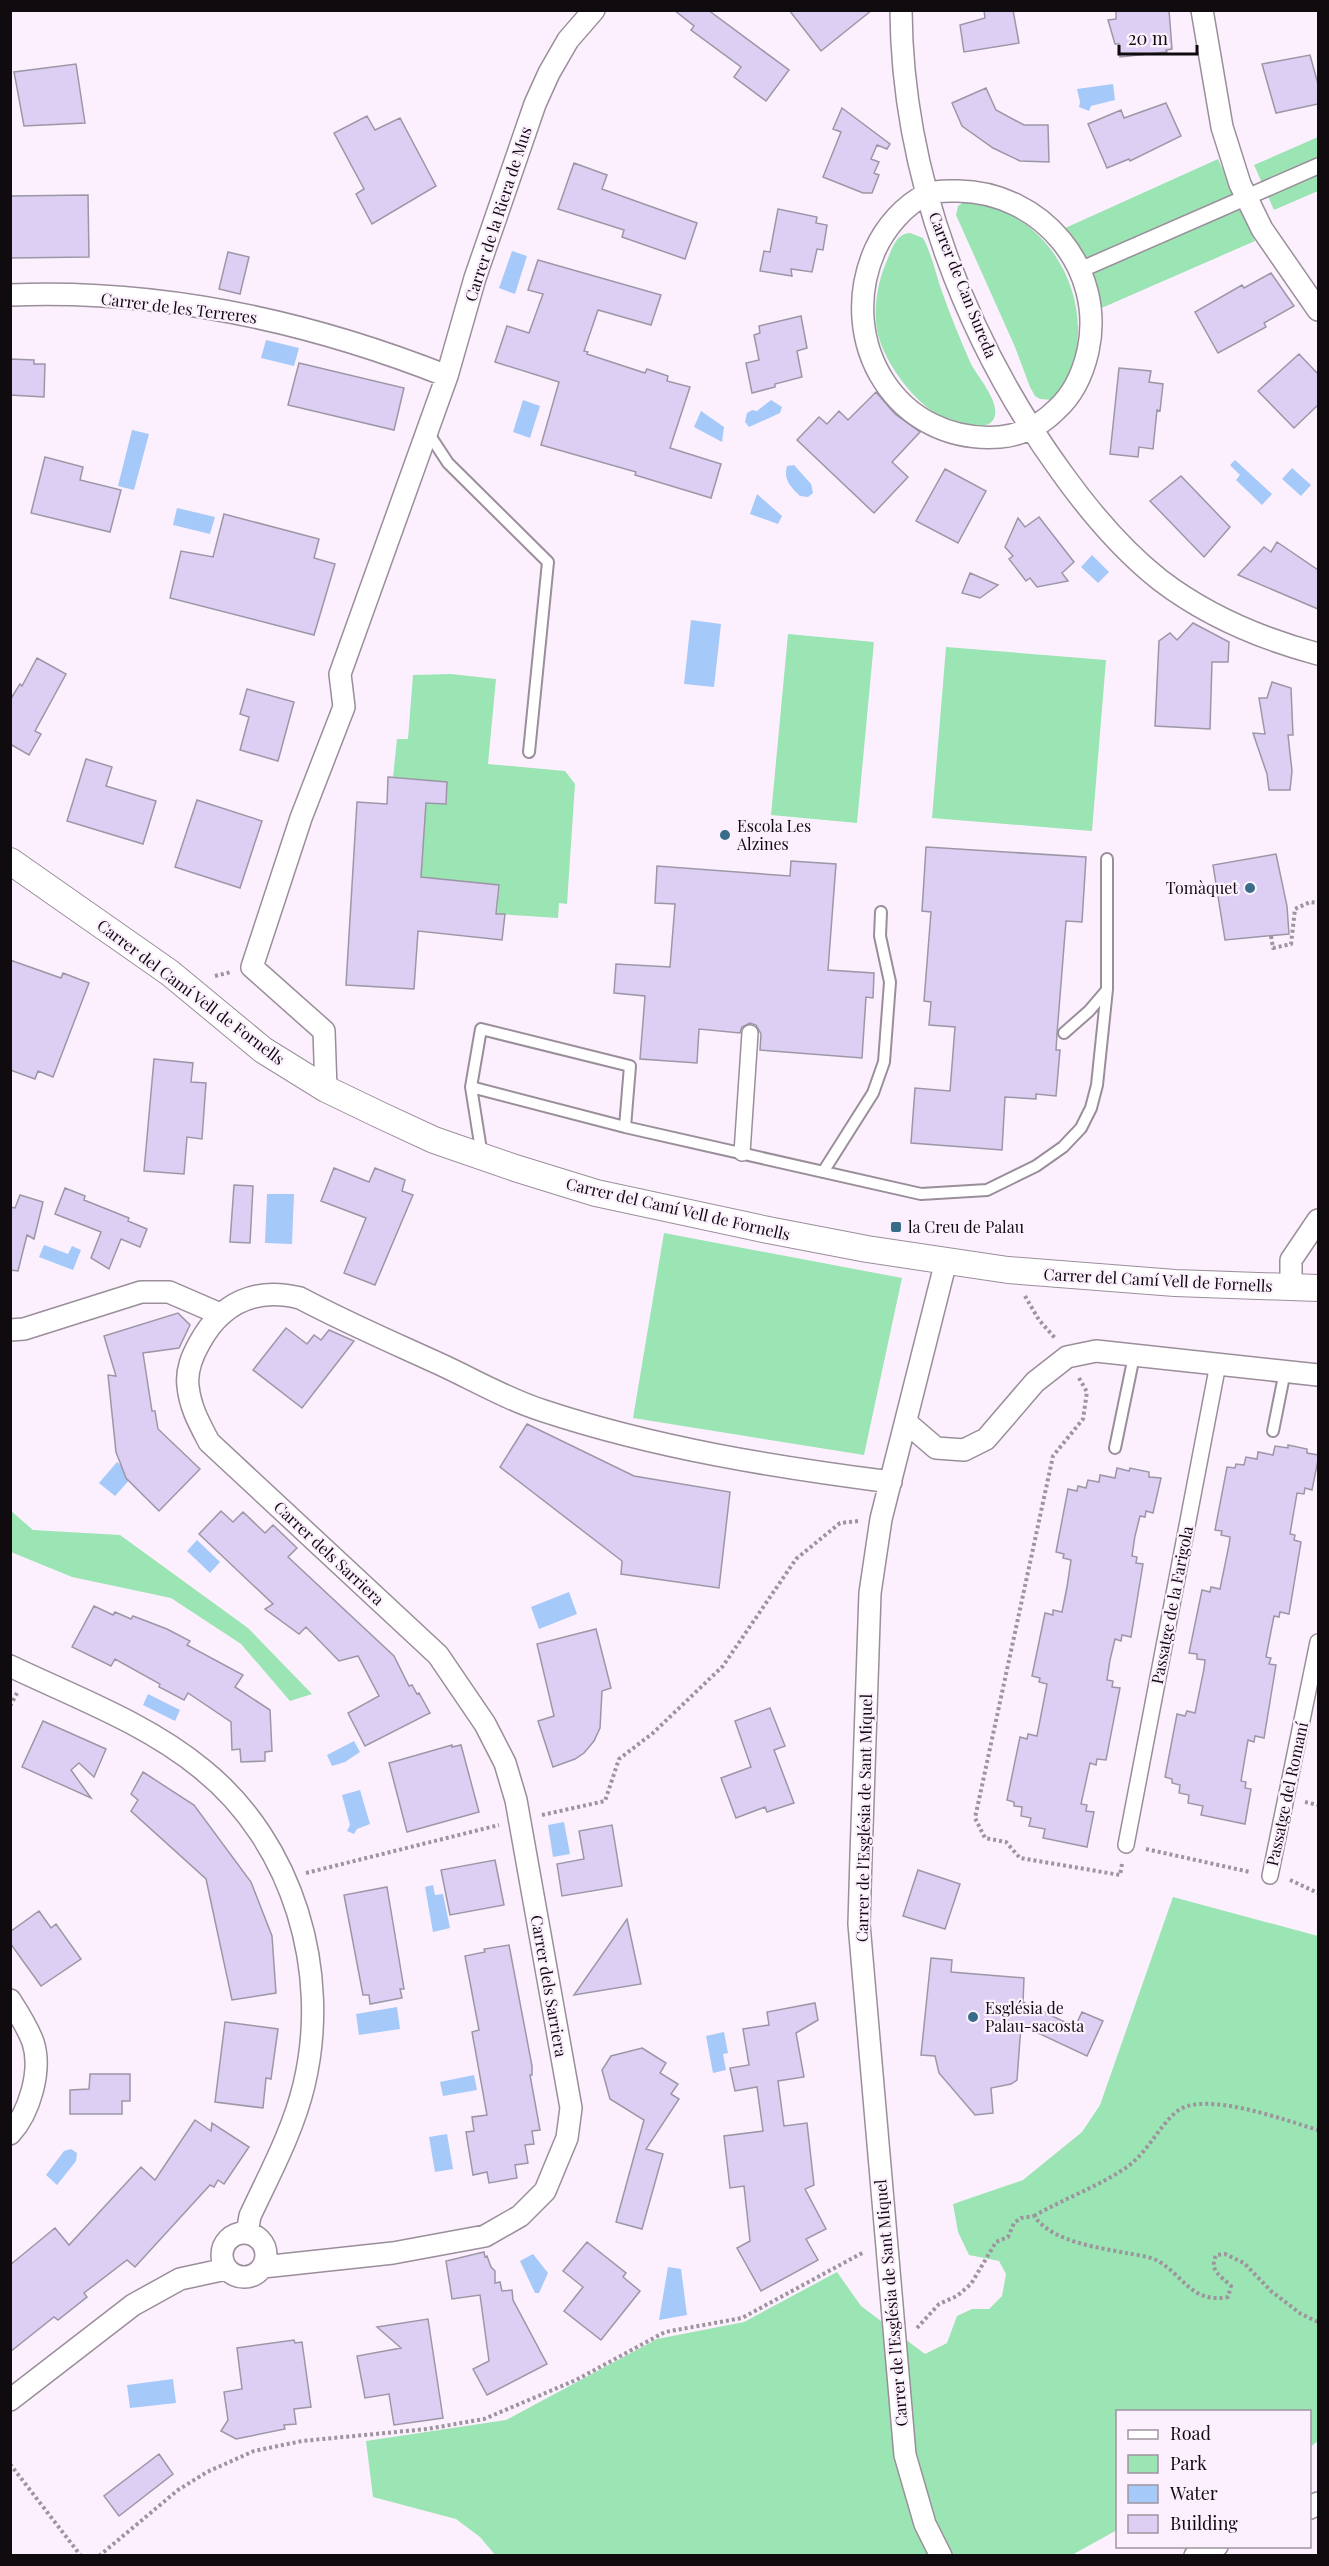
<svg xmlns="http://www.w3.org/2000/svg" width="1329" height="2566" font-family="'Playfair Display',serif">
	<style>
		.green { fill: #9be4b3 }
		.water { fill: #a5c9f8 }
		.building { fill: #dccff3; stroke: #9c97a6; stroke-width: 1.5 }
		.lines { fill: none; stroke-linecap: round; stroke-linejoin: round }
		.service-casing { stroke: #9a8e9a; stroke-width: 14 }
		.pedestrian-casing { stroke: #9a8e9a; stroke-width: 18 }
		.minor-casing { stroke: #9a8e9a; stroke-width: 24 }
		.tertiary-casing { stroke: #9a8e9a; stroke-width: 28 }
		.path { stroke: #9d949e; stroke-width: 4; stroke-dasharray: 3 3; stroke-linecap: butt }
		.service { stroke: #fff; stroke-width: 10 }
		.pedestrian { stroke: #fff; stroke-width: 15 }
		.minor { stroke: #fff; stroke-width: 21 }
		.tertiary { stroke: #fff; stroke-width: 26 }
		.poi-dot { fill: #376d89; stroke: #fdf0fe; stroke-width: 2 }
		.labels { text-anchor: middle; stroke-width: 4.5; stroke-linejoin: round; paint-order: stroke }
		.street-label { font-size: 16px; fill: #0f0b0f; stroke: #fdf0fe }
		.poi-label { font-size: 16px; fill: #0f0b0f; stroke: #fdf0fe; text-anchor: start }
	</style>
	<rect width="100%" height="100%" fill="#fdf0fe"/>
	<path class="green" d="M1318 137V191L1274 210 1254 165Z
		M1218 159 1255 241 1097 310 1063 229Z
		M964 202C1038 205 1089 282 1076 352 1072 371 1066 387 1052 400L1040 399 1035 396 1030 387 1015 347 956 215 958 206Z
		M910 233 923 238C931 253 935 270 940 286 949 312 960 339 971 364 979 379 1008 411 989 424 941 441 885 372 877 330 873 306 878 280 888 258 893 247 896 234 910 233Z
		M788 634 874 642 857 823 771 815Z
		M946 647 1106 660 1092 831 932 818Z
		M451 674 496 679 488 764 565 771 575 784 567 904 559 903 558 918 497 914 499 885 421 877 426 803 446 804 447 782 393 777 397 739H408L413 675Z
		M664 1233 902 1278 864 1455 633 1418Z
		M11 1511 33 1530 120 1535 248 1628 312 1694 290 1701 241 1644 171 1598 72 1577 11 1552Z
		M1173 1897 1318 1936V2441L1310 2447V2412H1118L1117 2530 1072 2555 496 2556 480 2537 456 2519 373 2497 366 2441 506 2420 657 2339 744 2322 837 2272 861 2306 925 2354 947 2343 957 2316 972 2309H989L1002 2296 1006 2274 999 2261 969 2255 958 2232 953 2204 1023 2180 1082 2132 1100 2105Z"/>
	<path class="water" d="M1113 84 1115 100 1091 106 1089 111 1079 107 1080 102 1077 89Z
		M512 251 527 256 515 294 499 288Z
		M266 340 299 348 294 366 261 358Z
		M523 400 540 406 530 438 513 432Z
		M771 400 782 407 780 413 749 427 745 422 747 413 752 410 757 411Z
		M701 411 724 427 722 442 694 427Z
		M132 430 149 434 134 490 118 486Z
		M1235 460 1272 494 1262 505 1236 480 1240 475 1230 465Z
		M794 465 811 484 813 493 808 497 800 496C791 487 783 480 787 466Z
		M1292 468 1311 485 1301 496 1282 479Z
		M757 494 782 516 778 524 750 514Z
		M177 508 215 517 210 534 173 525Z
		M1092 555 1109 572 1098 583 1081 567Z
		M691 620 721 624 714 687 684 684Z
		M267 1194H294L292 1244 265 1243Z
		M44 1245 68 1254 72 1246 81 1250 73 1270 39 1257Z
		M117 1462 133 1476 115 1496 99 1483Z
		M197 1540 220 1562 210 1573 187 1551Z
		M569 1592 577 1614 539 1629 531 1607Z
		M148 1694 180 1710 175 1721 143 1705Z
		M354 1741 360 1752 345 1762 332 1766 327 1755Z
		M360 1790 370 1824 357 1829 354 1834 347 1831 350 1825 342 1795Z
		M564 1822 570 1854 553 1857 548 1825Z
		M433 1885 435 1895 443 1894 450 1928 433 1932 425 1887Z
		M397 2007 400 2029 359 2035 356 2014Z
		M724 2032 728 2053 723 2054 726 2070 713 2073 706 2036Z
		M474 2075 477 2090 443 2096 440 2082Z
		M447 2134 453 2169 435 2172 429 2137Z
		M71 2149 77 2153 76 2161 57 2185 46 2175 64 2151Z
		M533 2254 548 2273 539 2293H535L520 2261Z
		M668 2267 681 2269 687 2315 659 2320Z
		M173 2379 176 2403 130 2408 127 2385Z"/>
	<path class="building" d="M674 10H708L789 70 766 101 734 77 741 67 691 30 694 26Z
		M789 10H872L821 51Z
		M984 10H1013L1019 43 964 52 960 25 985 18Z
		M1116 10H1169L1172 49 1166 50 1167 52 1120 57 1119 44H1115L1108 20 1116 19Z
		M1310 55 1318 84V104L1276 113 1262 64Z
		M76 64 85 123 24 126 14 72Z
		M986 88 996 110 1024 125H1048L1049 162 1020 161 993 148 962 126 952 103Z
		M1166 103 1181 136 1130 161 1129 159 1107 168 1088 124 1121 110 1124 118Z
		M842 108 890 144 887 149 877 145 871 159 879 162 874 173 879 175 872 193H863L823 177 841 132 833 129Z
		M367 116 375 130 400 118 436 186 372 224 356 194 364 189 334 133Z
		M574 163 607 175 602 189 697 223 685 259 622 237 624 230 558 209Z
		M88 195 89 257 10 258V196Z
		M778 209 817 217 816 223 827 225 823 250 817 249 812 272 791 269 792 276 760 271 764 251 770 252Z
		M228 252 249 257 240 294 219 289Z
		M538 260 661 295 651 325 598 310 584 351 588 352 587 354 645 373 647 369 668 376 667 381 690 387 670 448 721 464 711 498 635 475 636 472 541 445 559 382 495 362 507 326 529 333 543 294 528 290Z
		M1271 273 1294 306 1264 323 1266 327 1218 353 1195 312 1242 285 1244 288Z
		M801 316 807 348 797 351 802 377 775 384V387L752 393 746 363 759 360 754 335 760 333 759 326Z
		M1299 354 1318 374V405L1294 428 1258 391Z
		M10 359 34 360V364H45L44 397 10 395Z
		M299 363 404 388 394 430 288 405Z
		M1119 368 1151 371 1149 382 1163 384 1160 411 1157 410 1153 449 1139 447 1138 457 1110 454Z
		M876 392 895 414 920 432 892 462 908 477 874 513 797 440 819 417 827 424 839 411 848 420Z
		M45 457 83 467 80 480 121 490 110 532 31 513Z
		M945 469 986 491 958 543 916 521Z
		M1181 476 1230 527 1204 557 1150 501Z
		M224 514 319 539 314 558 335 564 314 635 170 598 181 551 213 557Z
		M1039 517 1074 562 1062 573 1068 581 1037 587 1030 578 1026 581 1009 559 1013 556 1005 547 1018 518 1025 527Z
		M1277 542 1318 570V609L1238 575 1264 547 1271 552Z
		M970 573 998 585 980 598 962 593Z
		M1193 623 1229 642 1228 662H1212L1210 729 1155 726 1159 641 1170 633 1177 640Z
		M37 658 66 674 35 731 41 734 29 755 10 744V700L20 684 22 686Z
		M1272 682 1291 688 1293 735H1288L1292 771 1290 790H1269L1267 774 1253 733 1265 734 1259 698H1267Z
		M247 689 294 702 278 761 240 750 249 717 240 714Z
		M86 759 112 767 106 786 156 801 143 844 67 821Z
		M388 777 447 782 446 804 426 803 421 877 499 885 496 914H505L502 940 418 931 414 989 346 985 357 802 387 804Z
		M197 800 262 821 240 888 175 867Z
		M926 847 1086 857 1082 922 1066 921 1057 1034 1056 1050H1060L1056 1096 1036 1094V1099L1005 1097 1002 1150 911 1143 915 1088 950 1091 955 1027 929 1025 931 1002 924 1001 931 912 922 911Z
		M1276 854 1287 906 1289 934 1225 940 1213 865Z
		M791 861 836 864 828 970 874 973 873 998 866 997 862 1058 760 1050 761 1034 756 1025 750 1023 742 1027 740 1033 699 1029 697 1063 640 1059 645 996 614 993 616 964 670 967 675 904 655 903 657 866 790 876Z
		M10 960 61 978 63 973 89 983 53 1077 38 1071 35 1079 10 1070Z
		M154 1059 193 1063 191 1082 206 1083 202 1139 187 1137 184 1174 144 1171Z
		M334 1168 369 1182 375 1168 405 1180 402 1191 413 1195 375 1285 344 1273 366 1218 321 1201Z
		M234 1185 253 1186 250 1243 230 1242Z
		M65 1188 85 1196 84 1200 129 1218 128 1221 147 1229 140 1247 121 1239 109 1269 91 1258 101 1232 55 1214Z
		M20 1195 43 1202 34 1239 27 1235 18 1271 10 1270V1207L15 1208Z
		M178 1313 190 1325 179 1348 143 1353 152 1411H155L158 1429 200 1469 159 1511 126 1478 116 1452 108 1375 116 1376 104 1336Z
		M286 1328 307 1344 314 1335 321 1340 329 1330 354 1341 302 1408 253 1370Z
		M527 1424 634 1476 730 1492 719 1588 621 1574 622 1561 500 1467Z
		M1288 1445 1307 1449V1453L1318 1455V1460L1312 1490 1305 1488 1304 1494 1297 1493 1290 1534 1295 1535 1294 1540 1301 1542 1289 1614 1280 1612 1279 1617 1274 1616 1266 1657 1271 1658 1269 1664 1276 1665 1264 1738 1255 1736 1254 1742 1248 1740 1241 1781 1246 1782 1245 1788 1251 1789 1245 1824 1201 1815 1203 1806 1188 1803 1189 1795 1179 1793 1180 1785 1172 1783V1779L1165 1777 1177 1714 1185 1716 1187 1711 1195 1713 1204 1669 1205 1660 1197 1659V1654L1189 1653 1202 1590 1210 1592 1211 1587 1220 1589 1229 1545 1230 1537 1221 1535 1222 1531 1215 1530 1227 1467 1235 1468 1236 1464 1244 1465 1246 1457 1257 1459 1258 1452 1273 1455 1275 1446 1288 1448Z
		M1117 1468 1129 1471 1130 1468 1149 1472V1477L1161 1478 1153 1513 1146 1511 1145 1517 1140 1516 1135 1536 1132 1556 1137 1557 1136 1563 1143 1564 1131 1637 1122 1635 1121 1641 1115 1639 1110 1660 1107 1680 1113 1681 1112 1687 1120 1688 1106 1760 1097 1759 1096 1765 1090 1763 1081 1804 1087 1805 1086 1811 1094 1812 1087 1847 1043 1838 1045 1829 1029 1826 1031 1818 1021 1816 1022 1807 1014 1806V1802L1007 1800 1020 1737 1027 1739 1028 1734 1037 1736 1047 1684 1039 1682 1040 1678 1032 1676 1045 1613 1053 1615V1610L1062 1612 1067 1587 1071 1560 1063 1558 1064 1554 1056 1552 1068 1489 1077 1491 1078 1486 1086 1488 1088 1480 1099 1482 1100 1475 1115 1478Z
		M221 1511 233 1522 243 1512 265 1533 273 1525 297 1548 288 1557 394 1656 409 1686 412 1685 417 1694 419 1693 430 1713 365 1746 348 1713 379 1696 358 1656 339 1661 306 1627 299 1634 265 1609 273 1604 199 1534Z
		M94 1606 113 1615 115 1612 131 1619 133 1616 167 1629 190 1641 187 1645 243 1675 235 1687 270 1710 272 1751 265 1752V1761L241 1762 240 1749 232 1750 231 1722 188 1693 184 1700 159 1687 160 1684 115 1659 111 1666 72 1647Z
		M596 1629 611 1688 602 1691 600 1728 594 1741 584 1753 575 1759 553 1767 538 1721 554 1716 537 1644Z
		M770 1708 785 1746 774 1750 794 1803 767 1812 765 1807 736 1818 721 1778 751 1767 735 1721Z
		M43 1721 106 1749 94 1777 79 1763 71 1770 91 1798 22 1767Z
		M452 1745V1747L461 1745 479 1812 407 1832 389 1763Z
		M143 1772 194 1805 251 1882 272 1936 276 1993 232 2000 206 1879 131 1811 138 1800 131 1794Z
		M612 1825 622 1886 562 1896 557 1864 584 1859 579 1831Z
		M495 1860 504 1905 450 1915 441 1870Z
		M918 1870 960 1884 945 1929 903 1916Z
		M387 1887 404 1989H400L402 1998 370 2004 369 1995H363L344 1895Z
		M39 1911 51 1928 56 1924 81 1959 41 1986 10 1943V1932Z
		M627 1919 641 1984 574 1995Z
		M509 1945 532 2066V2075H530L540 2130 532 2131 534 2144 525 2145 528 2163 515 2165 517 2178 489 2183 487 2172 473 2175 466 2132 474 2131 472 2117 487 2115 472 2032 479 2030 465 1956 485 1952 484 1949Z
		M931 1958 952 1960 951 1972 1024 1978 1023 2002 1075 2027 1082 2012 1103 2021 1087 2056 1021 2025 1017 2080 1011 2084 991 2088 993 2113 975 2115 939 2073 935 2056 921 2055Z
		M815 2003 818 2020 796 2033 804 2077 778 2081 784 2126 807 2123 814 2185 805 2189 826 2229 806 2239 818 2260 761 2291 737 2248 750 2241 744 2186 730 2188 724 2136 763 2131 757 2087 735 2091 730 2068 749 2065 743 2029 769 2025 767 2012Z
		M225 2022 278 2029 271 2079 266 2078 263 2108 215 2102Z
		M642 2048 666 2063 660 2073 678 2084 671 2094 679 2099 646 2149 663 2154 642 2229 616 2222 644 2120 610 2099 602 2070 611 2056Z
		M90 2074H130V2101H122V2114H70V2090L89 2089Z
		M195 2120 211 2131 212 2123 249 2147 224 2184 218 2180 214 2187 210 2185 135 2267 127 2260 84 2293 87 2297 58 2320 54 2317 10 2352V2265L55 2228 69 2245 141 2167 155 2180Z
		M587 2242 626 2273 623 2277 640 2291 601 2340 564 2311 583 2287 563 2271Z
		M484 2252 485 2257 487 2256 491 2267 495 2271V2283L500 2282 502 2291 512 2290 513 2300 547 2364 487 2395 473 2369 489 2361 480 2295 452 2299 446 2261Z
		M428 2319 443 2418 394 2425 389 2394 365 2398 357 2356 401 2348 377 2327Z
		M294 2340 295 2343 302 2342 311 2407 294 2409 296 2424 284 2425 285 2429 236 2439 221 2431 228 2420 224 2392 242 2389 237 2348Z
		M159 2454 173 2474 119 2516 104 2496Z"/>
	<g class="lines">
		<defs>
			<path id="service" d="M427 431 448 463 548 562 529 752
				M1064 1033 1089 1011 1107 990
				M471 1087 625 1127 921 1194 987 1190 1036 1166 1063 1147 1081 1128 1091 1108 1097 1085 1107 989V859
				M482 1156 471 1087 481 1029 630 1066 625 1127
				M823 1172 873 1093 884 1062 890 982 880 936 881 912
				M1273 1431 1285 1371
				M1115 1448 1134 1356"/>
			<path id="pedestrian" d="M1080 270 1318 166
				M742 1153 750 1033
				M1126 1845 1218 1364
				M1270 1876 1318 1642"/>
			<path id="minor" d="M901 10C902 175 966 341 1062 473 1090 512 1122 550 1160 580 1207 616 1262 639 1318 654
				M1202 10 1222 127 1240 184 1262 229 1318 310
				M958 191C1041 192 1106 268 1088 351 1083 373 1073 395 1056 410 1041 425 1021 435 1000 437 896 445 835 341 875 250 885 228 904 205 927 194 936 190 948 191 958 191Z
				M10 295C160 289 308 321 447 376
				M326 1089 324 1031 252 967 301 818 344 707 340 674 447 376 475 278 535 104 549 73 568 40 594 10
				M1291 1287V1260L1318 1220
				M10 1330 24 1329 141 1292H169L220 1314
				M907 1423 936 1448 964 1450 986 1439 1035 1382 1067 1357 1096 1351 1318 1375
				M10 1666C75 1697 146 1723 202 1769 294 1843 331 1972 304 2085 293 2131 270 2173 250 2216L247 2233
				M10 2000C19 2014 27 2026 33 2042 42 2070 30 2112 10 2134
				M222 2255a22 22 0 1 1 44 0a22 22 0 1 1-44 0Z
				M263 2267 393 2253 485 2236 520 2216 545 2191 567 2138 571 2108 516 1800 505 1763 485 1724 438 1655 209 1442C199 1423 190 1407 188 1386 186 1370 192 1356 200 1342 222 1302 256 1287 300 1298 347 1323 396 1344 444 1366 476 1381 509 1400 544 1411 656 1448 774 1467 891 1482
				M10 2400 133 2305 180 2279 226 2269
				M1310 2508 1318 2503
				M941 2556 925 2524 905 2455 859 1924 861 1856 870 1593 881 1519 946 1261
				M1195 2556 1217 2546"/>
			<path id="tertiary" d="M10 861 170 973 263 1050 326 1089 380 1115 434 1140 515 1168 596 1193 768 1230 867 1249 1008 1270 1175 1283 1318 1288"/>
		</defs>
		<use href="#service" class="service-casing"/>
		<use href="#pedestrian" class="pedestrian-casing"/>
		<use href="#minor" class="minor-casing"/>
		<use href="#tertiary" class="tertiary-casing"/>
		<path class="path" d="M1271 936 1273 948 1291 944 1295 909 1310 902 1318 903
			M215 976 231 972
			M1025 1296 1039 1320 1055 1338
			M1079 1378 1087 1392 1083 1419 1053 1456 975 1818 985 1838 1006 1842 1020 1858 1120 1875 1122 1864
			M10 1706 17 1693
			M1305 1802 1318 1805
			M542 1815 605 1801 619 1759 653 1733 723 1666 796 1559 840 1523 859 1521
			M1146 1849 1250 1872
			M306 1873 499 1825
			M1290 1880 1318 1893
			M1034 2216C1063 2199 1095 2188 1124 2169 1147 2154 1156 2130 1176 2112 1203 2089 1287 2121 1318 2130
			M917 2328 939 2304 957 2296 971 2284 996 2242 1008 2237 1014 2223 1021 2218 1034 2216C1053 2242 1096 2247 1126 2253 1136 2255 1149 2256 1158 2261 1184 2276 1192 2304 1228 2297L1231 2286C1220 2275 1209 2271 1216 2255L1225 2254 1244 2263 1271 2291 1301 2314 1318 2322
			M10 2464 81 2556
			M99 2556 178 2490 207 2472 254 2451 302 2441 427 2429 484 2419 576 2380 665 2332 742 2318 864 2252"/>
		<use href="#service" class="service"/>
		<use href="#pedestrian" class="pedestrian"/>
		<use href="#minor" class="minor"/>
		<use href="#tertiary" class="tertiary"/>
	</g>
	<g class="poi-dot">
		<circle cx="725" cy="835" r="6"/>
		<circle cx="1250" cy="888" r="6"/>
		<rect x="890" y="1221" width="12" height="12" rx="3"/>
		<circle cx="973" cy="2017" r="6"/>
	</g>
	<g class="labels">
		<g class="street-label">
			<text transform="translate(498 214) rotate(-72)" y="6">Carrer de la Riera de Mus</text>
			<text transform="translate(963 285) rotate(68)" y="6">Carrer de Can Sureda</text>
			<text transform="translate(179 308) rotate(7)" y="6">Carrer de les Terreres</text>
			<text transform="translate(191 992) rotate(37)" y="6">Carrer del Camí Vell de Fornells</text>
			<text transform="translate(678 1209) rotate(13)" y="6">Carrer del Camí Vell de Fornells</text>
			<text transform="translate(1158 1280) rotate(3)" y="6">Carrer del Camí Vell de Fornells</text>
			<text transform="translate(329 1553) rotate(43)" y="6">Carrer dels Sarriera</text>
			<text transform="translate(1172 1605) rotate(-79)" y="6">Passatge de la Farigola</text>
			<text transform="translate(1287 1794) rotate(-78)" y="6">Passatge del Romaní</text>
			<text transform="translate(864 1818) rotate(-89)" y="6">Carrer de l'Església de Sant Miquel</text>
			<text transform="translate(549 1986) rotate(80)" y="6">Carrer dels Sarriera</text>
			<text transform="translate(891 2303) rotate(-95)" y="6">Carrer de l'Església de Sant Miquel</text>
		</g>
		<g class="poi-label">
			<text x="737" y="832">Escola Les<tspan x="737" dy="18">Alzines</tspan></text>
			<text x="1238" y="894" text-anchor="end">Tomàquet</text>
			<text x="908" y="1233">la Creu de Palau</text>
			<text x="985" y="2014">Església de<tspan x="985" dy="18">Palau-sacosta</tspan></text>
		</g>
	</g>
	<rect width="1329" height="2566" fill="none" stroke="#0f0b0f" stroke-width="24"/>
	<rect x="1116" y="2410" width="195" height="138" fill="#fdf0fe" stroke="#9e949e" stroke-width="1.5"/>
	<rect x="1128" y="2430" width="30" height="9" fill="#ffffff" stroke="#9e949e" stroke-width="1.5"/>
	<text x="1170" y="2440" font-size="18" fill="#0f0b0f">Road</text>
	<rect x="1128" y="2455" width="30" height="18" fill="#9be4b3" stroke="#9e949e" stroke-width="1.5"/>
	<text x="1170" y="2470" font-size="18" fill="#0f0b0f">Park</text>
	<rect x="1128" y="2485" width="30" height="18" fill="#a5c9f8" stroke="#9e949e" stroke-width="1.5"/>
	<text x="1170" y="2500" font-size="18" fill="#0f0b0f">Water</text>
	<rect x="1128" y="2515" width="30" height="18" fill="#dccff3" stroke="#9e949e" stroke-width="1.5"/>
	<text x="1170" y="2530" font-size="18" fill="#0f0b0f">Building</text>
	<path d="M1119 45v9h78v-9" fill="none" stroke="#0f0b0f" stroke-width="3"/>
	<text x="1128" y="45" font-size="18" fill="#0f0b0f" stroke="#fdf0fe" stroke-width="4.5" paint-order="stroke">20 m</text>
</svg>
